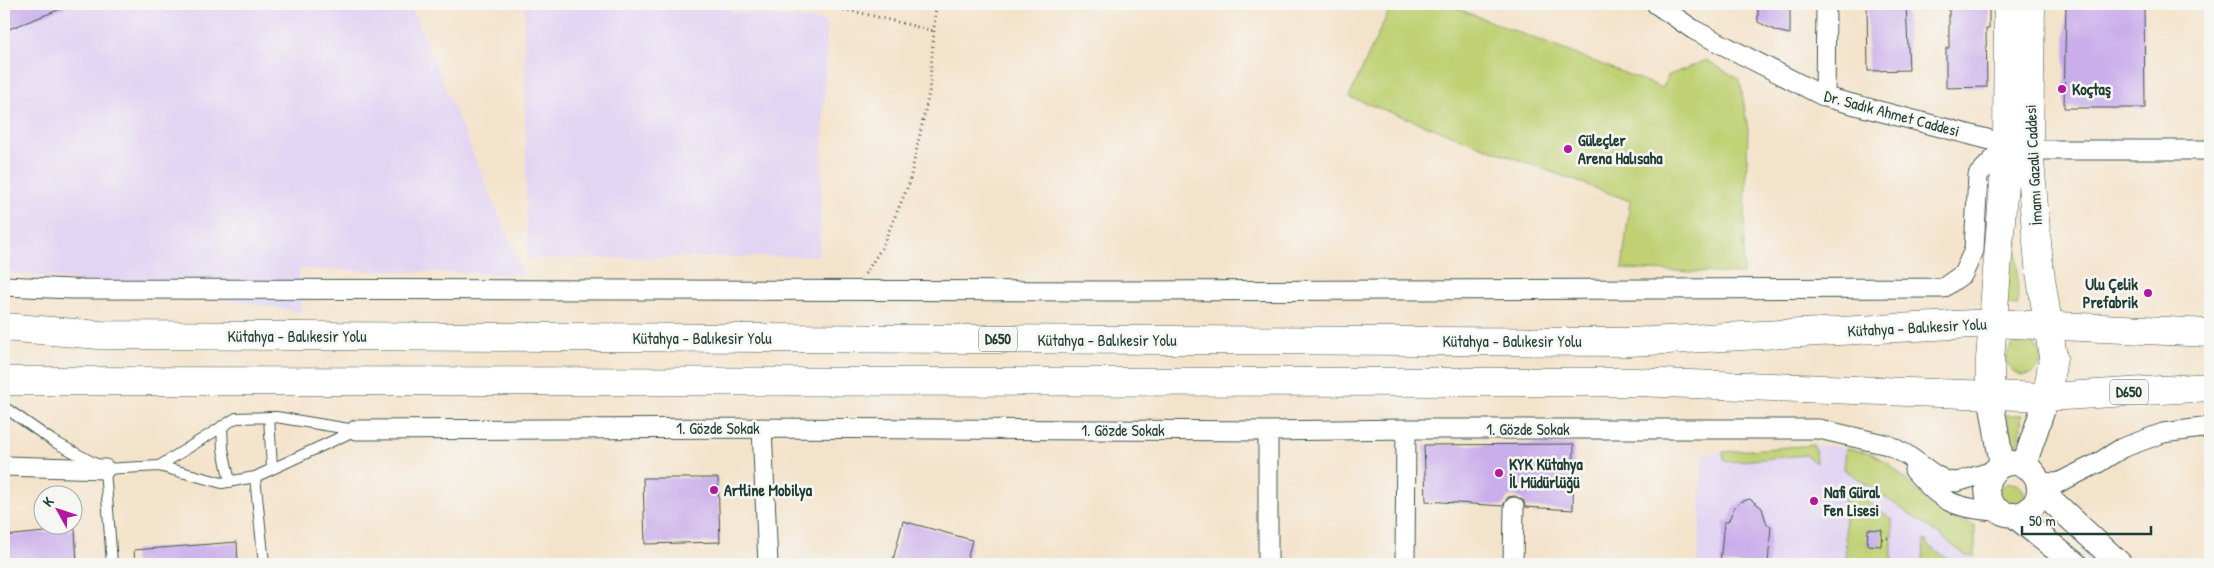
<svg xmlns="http://www.w3.org/2000/svg" width="2214" height="568" font-family="'Patrick Hand',sans-serif">
	<style>
		.built { fill: #e2d4f3 }
		.green { fill: #c0d073; stroke: #708654 }
		.building { fill: #caaeeb }
		.lines { fill: none; stroke-linecap: round; stroke-linejoin: round }
		.service-casing { stroke: #3f564b; stroke-width: 12 }
		.minor-casing { stroke: #3f564b; stroke-width: 21 }
		.tertiary-casing { stroke: #3f564b; stroke-width: 26 }
		.secondary-casing { stroke: #3f564b; stroke-width: 29 }
		.trunk-casing { stroke: #3f564b; stroke-width: 29 }
		.path { stroke: #3f564b; stroke-width: 3; stroke-dasharray: 1 4; stroke-linecap: butt }
		.service { stroke: #fff; stroke-width: 10 }
		.minor { stroke: #fff; stroke-width: 19 }
		.tertiary { stroke: #fff; stroke-width: 24 }
		.secondary { stroke: #fff; stroke-width: 28 }
		.trunk { stroke: #fff; stroke-width: 28 }
		.poi-dot { fill: #b5179e; stroke: #f6f6f2; stroke-width: 2 }
		.labels { text-anchor: middle; stroke-width: 5; stroke-linejoin: round; paint-order: stroke }
		.shield { fill: #f6f6f2; stroke: #60746d; stroke-width: 1 }
		.shield-label { font-size: 15px; font-weight: bold; fill: #1f3d34 }
		.poi-label { font-size: 16px; font-weight: bold; fill: #1f3d34; stroke: #f6f6f2; text-anchor: start }
		.street-label { font-size: 16px; fill: #1f3d34; stroke: #f6f6f2 }
	</style>
	<rect width="100%" height="100%" fill="#f6f6f2"/>
	<filter id="ink" filterUnits="userSpaceOnUse"><feTurbulence type="fractalNoise" baseFrequency=".02" numOctaves="2"/><feDisplacementMap in="SourceGraphic" scale="10" xChannelSelector="R" yChannelSelector="G"/><feConvolveMatrix kernelMatrix="1 2 1 2 8 2 1 2 1" color-interpolation-filters="sRGB"/></filter>
	<filter id="wash" filterUnits="userSpaceOnUse"><feTurbulence type="fractalNoise" baseFrequency=".0096" numOctaves="4" result="noise"/><feDisplacementMap in="SourceGraphic" scale="20" xChannelSelector="R" yChannelSelector="G"/><feGaussianBlur stdDeviation="1.12" result="paint"/><feColorMatrix in="noise" values="0 0 0 0 0 0 0 0 0 0 0 0 0 0 0 0 0 1.4 0 .05"/><feComposite in="paint" operator="in"/></filter>
	<g filter="url(#wash)">
		<rect width="100%" height="100%" fill="#f4e3cb"/>
		<path class="built" d="M4 4H410L524 274 299 269 301 312 206 296 4 272Z
			M524 4H729L731 12 827 21 819 256 527 259Z
			M1813 445 1851 448 1871 453 1889 464 1906 478 1918 494 1935 508 1953 519 1975 525 1974 564H1698L1703 454Z"/>
		<path class="green" d="M1392 4H1445L1663 88 1667 76 1707 60 1740 80 1748 130 1743 274 1622 269 1630 201 1349 97Z
			M2016 170 2018 306 2003 305Z
			M2007 358a17 17 0 1 1 34 0a17 17 0 1 1-34 0Z
			M2006 415H2022L2018 453H2012Z
			M1813 445 1815 449 1816 463 1806 455 1730 462 1724 459 1723 452Z
			M1846 448 1871 453 1889 464 1935 508 1953 519 1975 525V556H1966L1937 533 1844 469Z
			M1997 497a14 14 0 1 1 28 0a14 14 0 1 1-28 0Z
			M1844 485 1892 519V564H1846Z
			M1924 540 1927 541V545L1956 564H1923Z"/>
		<g id="blocks">
			<path class="building" d="M13 4H70L71 5 4 31V8Z
				M1758 4H1790V34L1776 31 1758 22Z
				M1867 4H1906L1909 70 1868 71Z
				M1949 4H1989V29H1986L1987 87 1946 88V48H1949Z
				M2066 4H2144L2145 108H2064Z
				M1574 444 1573 510 1525 507 1524 501 1515 496 1508 497 1503 506 1426 501 1424 445Z
				M643 478H718L720 542 645 544Z
				M1750 499 1762 508 1767 525 1771 526 1768 564H1720L1724 522H1728L1734 508 1740 502Z
				M903 521 972 540 966 564H892Z
				M75 529 77 564H4V536Z
				M1868 529 1882 530 1881 546 1867 545Z
				M237 542 238 564H135L134 550Z"/>
		</g>
	</g>
	<g filter="url(#ink)">
		<use href="#blocks" fill-opacity="0" stroke="#3f564b" stroke-width="1"/>
		<g class="lines">
			<defs>
				<path id="service" d="M4 407 53 441 105 469 159 466 222 483 255 477 356 430
					M269 417 272 468
					M222 426 223 449 230 482
					M159 466 236 418 276 417 355 430
					M105 469 112 564
					M255 477 264 564"/>
				<path id="minor" d="M1656 4 1694 30 1825 97 2029 150H2210
					M1825 97 1826 4
					M4 286 72 289 1115 291 1943 288 1963 274 1974 250 1978 175 2007 145
					M762 428 768 564
					M356 430 762 428 1268 431 1406 429H1819L1888 445 1907 455 1935 475 1947 481 1957 482 1993 471
					M4 466 105 469
					M1914 470C1941 502 1955 509 1998 511
					M2038 482 2058 483 2098 463 2122 448 2163 433 2210 427
					M1268 564V431
					M1405 564 1406 429
					M1513 564 1514 507"/>
				<path id="tertiary" d="M1990 394 2002 465
					M1987 489a26 26 0 1 1 52 0a26 26 0 1 1-52 0Z
					M2024 465 2047 397
					M2039 489 2120 564
					M2015 516 2075 564"/>
				<path id="secondary" d="M2031 4 2029 150 2039 265 2053 357 2047 397
					M1990 394V359L2007 145 2008 4"/>
				<path id="trunk" d="M4 327 99 335 1629 342 1992 323 2210 333
					M4 381 1635 382 2047 397 2210 387"/>
			</defs>
			<use href="#service" class="service-casing"/>
			<use href="#minor" class="minor-casing"/>
			<use href="#tertiary" class="tertiary-casing"/>
			<use href="#secondary" class="secondary-casing"/>
			<use href="#trunk" class="trunk-casing"/>
			<path class="path" d="M809 4 857 12 934 31
				M865 274 881 249 909 184 929 93 936 4
				M1882 538H1892"/>
			<use href="#service" class="service"/>
			<use href="#minor" class="minor"/>
			<use href="#tertiary" class="tertiary"/>
			<use href="#secondary" class="secondary"/>
			<use href="#trunk" class="trunk"/>
		</g>
	</g>
	<g class="poi-dot">
		<circle cx="2062" cy="89" r="5"/>
		<circle cx="1568" cy="149" r="5"/>
		<circle cx="2148" cy="293" r="5"/>
		<circle cx="1499" cy="473" r="5"/>
		<circle cx="714" cy="490" r="5"/>
		<circle cx="1814" cy="501" r="5"/>
	</g>
	<g class="labels">
		<g class="shield">
			<rect x="979" y="326.5" width="38" height="25" rx="4"/>
			<rect x="2110" y="379.5" width="38" height="25" rx="4"/>
		</g>
		<g class="shield-label">
			<text x="998" y="344">D650</text>
			<text x="2129" y="397">D650</text>
		</g>
		<g class="poi-label">
			<text x="2072" y="95">Koçtaş</text>
			<text x="1578" y="146">Güleçler<tspan x="1578" dy="18">Arena Halısaha</tspan></text>
			<text x="2138" y="290" text-anchor="end">Ulu Çelik<tspan x="2138" dy="18">Prefabrik</tspan></text>
			<text x="1509" y="470">KYK Kütahya<tspan x="1509" dy="18">İl Müdürlüğü</tspan></text>
			<text x="724" y="496">Artline Mobilya</text>
			<text x="1824" y="498">Nafi Güral<tspan x="1824" dy="18">Fen Lisesi</tspan></text>
		</g>
		<g class="street-label">
			<text transform="translate(1892 113) rotate(15)" y="6">Dr. Sadık Ahmet Caddesi</text>
			<text transform="translate(2033 165) rotate(-93)" y="6">İmamı Gazali Caddesi</text>
			<text transform="translate(1917 327) rotate(-3)" y="6">Kütahya - Balıkesir Yolu</text>
			<text x="297" y="342">Kütahya - Balıkesir Yolu</text>
			<text x="702" y="344">Kütahya - Balıkesir Yolu</text>
			<text x="1107" y="346">Kütahya - Balıkesir Yolu</text>
			<text x="1512" y="347">Kütahya - Balıkesir Yolu</text>
			<text x="718" y="434">1. Gözde Sokak</text>
			<text x="1528" y="435">1. Gözde Sokak</text>
			<text x="1123" y="436">1. Gözde Sokak</text>
		</g>
	</g>
	<rect width="2214" height="568" fill="none" stroke="#f6f6f2" stroke-width="20"/>
	<g transform="translate(58 510) rotate(310)"><circle r="24" fill="#f6f6f2" stroke="#a0aca6"/>
	<path d="M0-4L9 19L0 12L-9 19Z" fill="#b5179e"/>
	<text y="-8" font-size="14" font-weight="bold" text-anchor="middle" fill="#1f3d34">K</text>
	</g>
	<path d="M2022 526v8h129v-8" fill="none" stroke="#1f3d34" stroke-width="2.5"/>
	<text x="2029" y="526" font-size="15" fill="#1f3d34" stroke="#f6f6f2" stroke-width="4" paint-order="stroke">50 m</text>
</svg>
